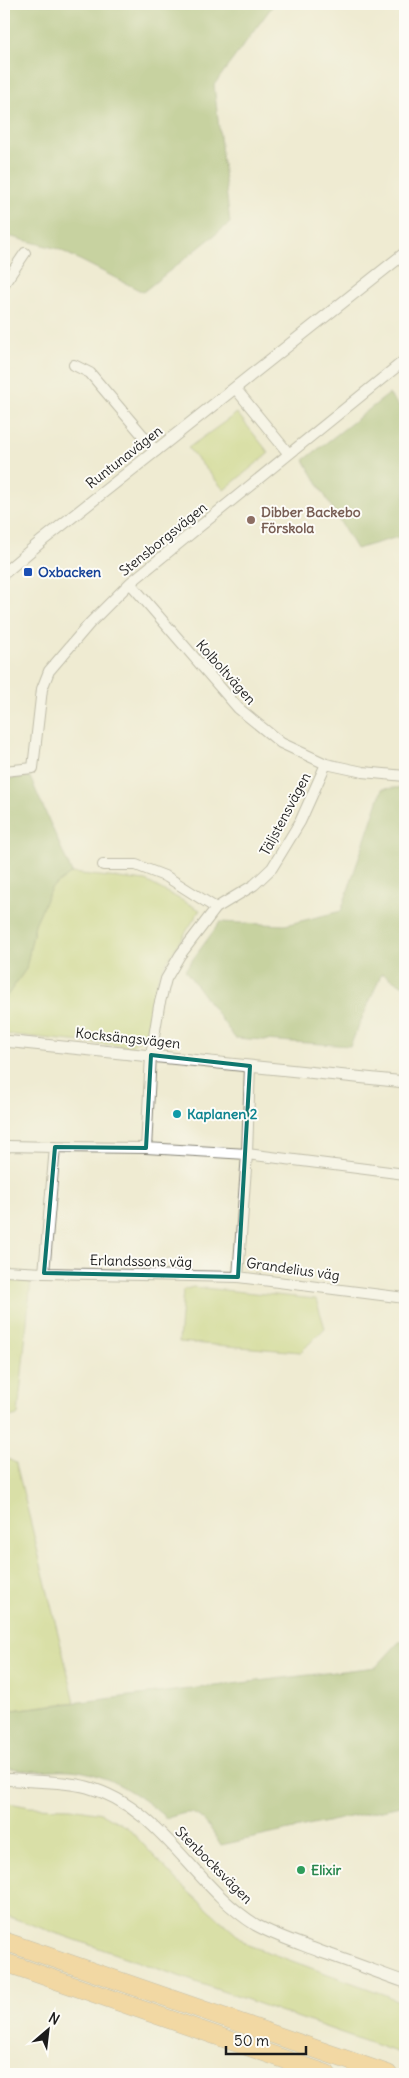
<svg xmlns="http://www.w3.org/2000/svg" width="409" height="2078" font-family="Delius,sans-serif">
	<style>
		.green { fill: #bfd173; stroke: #6e7648 }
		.forest { fill: #97b365; stroke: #5a6840 }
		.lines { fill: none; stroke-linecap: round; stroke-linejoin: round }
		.minor-casing { stroke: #868477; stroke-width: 12 }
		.tertiary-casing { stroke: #868477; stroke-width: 13 }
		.motorway-casing { stroke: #868477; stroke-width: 19 }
		.minor { stroke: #fff; stroke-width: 10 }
		.tertiary { stroke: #fff; stroke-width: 11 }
		.motorway { stroke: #f7c06b; stroke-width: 18 }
		.marked { fill: none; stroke: #0f766e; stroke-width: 4; stroke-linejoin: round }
		.education-dot { fill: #8d6e63; stroke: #fdfcf7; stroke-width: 2 }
		.transit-dot { fill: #1a4fb4; stroke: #fdfcf7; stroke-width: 2 }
		.culture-dot { fill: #0f9aa8; stroke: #fdfcf7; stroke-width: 2 }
		.leisure-dot { fill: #2e9e5b; stroke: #fdfcf7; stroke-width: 2 }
		.labels { text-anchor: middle; stroke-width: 4; stroke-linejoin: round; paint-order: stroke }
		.street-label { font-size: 14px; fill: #1c1c1c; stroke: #fdfcf7 }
		.education-label { font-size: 14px; font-weight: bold; fill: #785e54; stroke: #fdfcf7; text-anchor: start }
		.transit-label { font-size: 14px; font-weight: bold; fill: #164399; stroke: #fdfcf7; text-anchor: start }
		.culture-label { font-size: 14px; font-weight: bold; fill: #0d838f; stroke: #fdfcf7; text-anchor: start }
		.leisure-label { font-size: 14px; font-weight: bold; fill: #27864d; stroke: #fdfcf7; text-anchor: start }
	</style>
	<rect width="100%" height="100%" fill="#fdfcf7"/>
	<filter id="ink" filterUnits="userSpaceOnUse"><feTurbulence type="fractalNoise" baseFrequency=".02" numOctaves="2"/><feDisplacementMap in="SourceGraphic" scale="10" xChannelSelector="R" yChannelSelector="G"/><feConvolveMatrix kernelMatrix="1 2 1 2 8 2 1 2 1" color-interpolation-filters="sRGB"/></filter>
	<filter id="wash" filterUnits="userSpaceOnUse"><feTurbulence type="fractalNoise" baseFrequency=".0096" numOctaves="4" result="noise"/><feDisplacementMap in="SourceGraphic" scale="20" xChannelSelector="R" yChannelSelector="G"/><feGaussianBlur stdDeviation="1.12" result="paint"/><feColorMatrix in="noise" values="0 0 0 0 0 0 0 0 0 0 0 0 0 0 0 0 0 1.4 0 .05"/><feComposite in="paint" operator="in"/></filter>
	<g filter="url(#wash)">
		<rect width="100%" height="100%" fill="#efebd2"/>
		<path class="green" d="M237 413 269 453 224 490 188 448Z
			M72 873 146 881 200 910 159 974 147 1034 130 1047 4 1034V1000L26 969 35 924 51 888Z
			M4 1279 31 1280 18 1415 4 1418Z
			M193 1287 316 1299 325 1328 301 1352 179 1342 183 1290Z
			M4 1457 16 1463 75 1702 4 1711Z
			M4 1802 30 1807 71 1808 102 1813 128 1828 180 1884 248 1945 383 1994 405 2004V2055L4 1915Z"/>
		<path class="forest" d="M4 4H274L214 85 230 223 143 292 58 249 4 235Z
			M389 394 405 414V535L356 549 304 460Z
			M30 777 72 873 51 888 35 924 26 969 4 1000V779Z
			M405 787V987L382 973 350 1046 235 1038 185 970 220 922 285 925 341 911 382 789Z
			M405 1641V1805L221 1845C214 1834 202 1811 186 1813 179 1814 173 1817 166 1818 138 1794 107 1773 70 1770 57 1769 44 1771 31 1771 22 1770 13 1768 4 1767V1711L376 1667 399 1642Z"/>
	</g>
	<g filter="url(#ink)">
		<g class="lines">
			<defs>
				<path id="minor" d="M4 284 25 253
					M74 365 90 373 156 451
					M235 388 289 454
					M130 583 238 708 281 743 326 764 363 772 405 776
					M4 771 33 768 42 689 49 671 90 623 130 583 405 360
					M103 865H136L167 877 216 908
					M146 1148 151 1055 159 1006 166 979 180 955 216 908 254 885 272 868 300 822 326 764
					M4 1150 8 1146 55 1147
					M405 1174 247 1154 146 1148 55 1147 44 1273 238 1277 405 1298
					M4 1271 44 1273
					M238 1277 247 1154 250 1066"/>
				<path id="tertiary" d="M4 573 43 540 405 253
					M4 1041 405 1082
					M4 1779C31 1782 60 1780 87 1787 162 1807 193 1886 256 1925 276 1936 298 1943 319 1951 348 1961 377 1972 405 1982"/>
				<path id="motorway" d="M4 1941 388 2074
					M4 1962 327 2074"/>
			</defs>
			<use href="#minor" class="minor-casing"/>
			<use href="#tertiary" class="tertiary-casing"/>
			<use href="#motorway" class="motorway-casing"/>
			<use href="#minor" class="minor"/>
			<use href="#tertiary" class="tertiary"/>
			<use href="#motorway" class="motorway"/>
		</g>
	</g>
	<path d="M0 0H409V2078H0ZM151 1055 250 1066 238 1277 44 1273 55 1147 146 1148Z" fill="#efebd2" fill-opacity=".55" fill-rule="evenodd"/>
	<path class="marked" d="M151 1055 250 1066 238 1277 44 1273 55 1147 146 1148Z"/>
	<circle class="education-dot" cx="251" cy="520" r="5"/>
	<rect class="transit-dot" x="23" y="567" width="10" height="10" rx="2.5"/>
	<circle class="culture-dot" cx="177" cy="1114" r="5"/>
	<circle class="leisure-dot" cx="301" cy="1870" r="5"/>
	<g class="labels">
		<g class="street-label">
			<text transform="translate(124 457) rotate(-38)" y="5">Runtunavägen</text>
			<text transform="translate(163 539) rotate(-39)" y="5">Stensborgsvägen</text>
			<text transform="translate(226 672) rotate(48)" y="5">Kolboltvägen</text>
			<text transform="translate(285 814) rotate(-62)" y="5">Täljstensvägen</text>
			<text transform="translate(128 1038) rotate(6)" y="5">Kocksängsvägen</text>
			<text transform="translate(141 1261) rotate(1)" y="5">Erlandssons väg</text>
			<text transform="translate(293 1269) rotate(8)" y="5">Grandelius väg</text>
			<text transform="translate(214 1865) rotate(45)" y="5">Stenbocksvägen</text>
		</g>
		<g class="education-label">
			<text x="261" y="517">Dibber Backebo<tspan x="261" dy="16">Förskola</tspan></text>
		</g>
		<g class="transit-label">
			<text x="38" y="577">Oxbacken</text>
		</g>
		<g class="culture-label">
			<text x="187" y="1119">Kaplanen 2</text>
		</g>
		<g class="leisure-label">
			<text x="311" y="1875">Elixir</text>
		</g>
	</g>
	<rect width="409" height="2078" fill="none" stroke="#fdfcf7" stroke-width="20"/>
	<g transform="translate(48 2030) rotate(28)" stroke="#fdfcf7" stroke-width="4" paint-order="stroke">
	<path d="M0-4L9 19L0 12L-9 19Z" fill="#1c1c1c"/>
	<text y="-8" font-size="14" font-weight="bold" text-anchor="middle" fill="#1c1c1c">N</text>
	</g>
	<path d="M226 2046v8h80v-8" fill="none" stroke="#1c1c1c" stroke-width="2.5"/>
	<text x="234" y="2046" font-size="15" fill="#1c1c1c" stroke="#fdfcf7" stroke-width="4" paint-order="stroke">50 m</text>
</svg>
